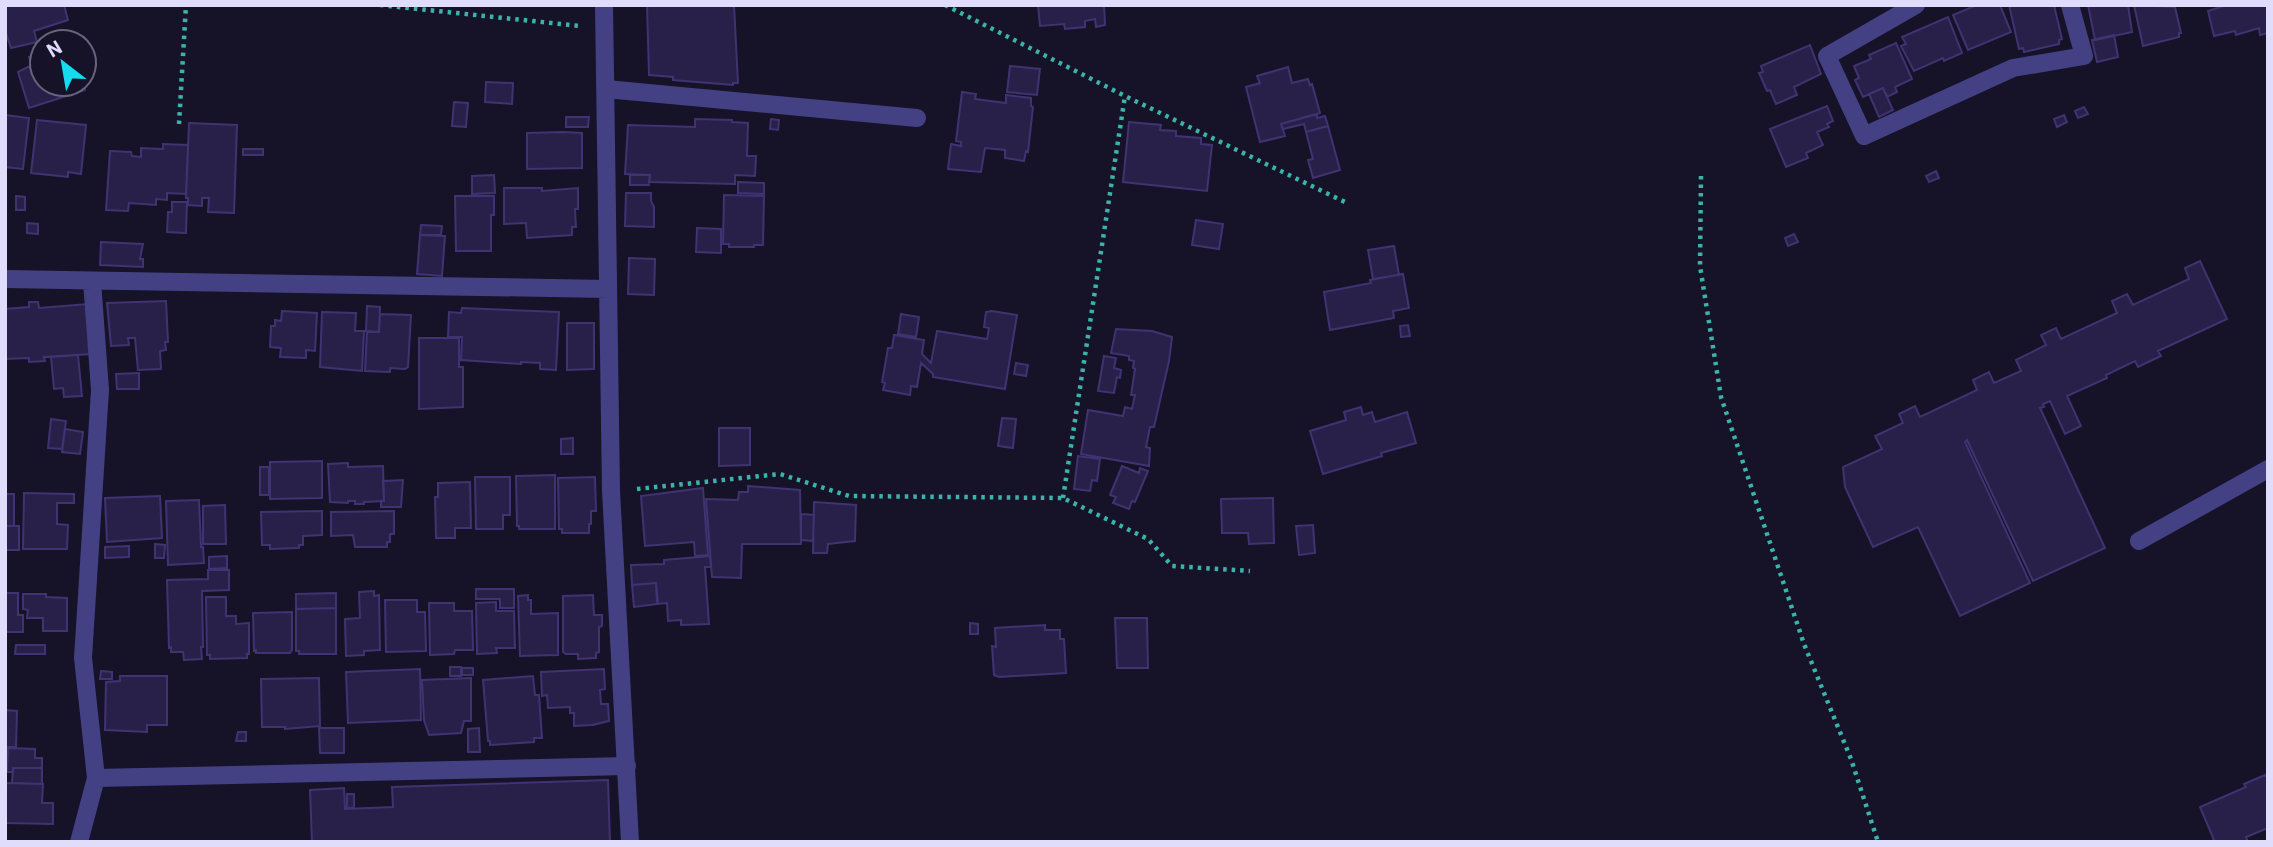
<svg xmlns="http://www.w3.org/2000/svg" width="2273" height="847" font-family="Roboto,sans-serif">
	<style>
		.building { fill: #282048; stroke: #403372; stroke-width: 2 }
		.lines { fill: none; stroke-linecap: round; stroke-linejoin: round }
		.path { stroke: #3ab3ab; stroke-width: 4.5; stroke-dasharray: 3.5 5; stroke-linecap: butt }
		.minor { stroke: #434184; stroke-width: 18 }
	</style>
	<rect width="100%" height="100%" fill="#161228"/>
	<path class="building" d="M5 5H64L68 20 34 31 37 42 11 48 5 30Z
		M647 5H734L738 83H733V85L673 80V77L649 75Z
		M1038 5H1104L1105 25 1096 27 1095 19 1085 21V27L1065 29 1064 24 1040 26Z
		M1977 5H2000L2011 32 1968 50 1953 15Z
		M2009 5H2054L2062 39 2059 40V44L2024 52 2023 48 2019 49Z
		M2088 5H2128L2132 32 2095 40Z
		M2134 5 2175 7 2181 33H2179V37L2143 46Z
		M2227 5H2268V33L2260 35 2259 28 2236 35 2235 31 2214 36 2208 11Z
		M1948 17 1962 53 1944 61 1943 58 1914 71 1901 46 1906 44 1902 37Z
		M2114 35 2118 57 2097 62 2092 40Z
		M1896 43 1912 79 1895 87 1897 92 1887 97 1883 88 1863 97 1855 80 1859 78 1854 66 1871 59 1869 55Z
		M1810 45 1821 74 1794 87 1797 95 1776 104 1770 90 1767 91 1759 73 1763 72 1761 66Z
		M42 53V84H84V79L85 90 29 108 18 72 32 65 29 57Z
		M1010 66 1040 69 1037 95 1007 92Z
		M1288 67 1292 83 1308 79 1310 85 1312 84 1320 113 1281 124 1285 136 1260 142 1246 87 1260 83 1257 76Z
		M486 82 513 83 512 104 485 102Z
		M1883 88 1893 110 1879 117 1869 94Z
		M962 92 976 94 975 99 1006 103V95L1031 98V106L1033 107 1028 152 1026 151 1024 161 1005 158V150L985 148 981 172 948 169 951 144 961 146V142L956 141Z
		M454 102 468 103 466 127 452 126Z
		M1827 106 1833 121 1827 124 1829 127 1817 132 1823 145 1806 153 1808 158 1786 167 1770 129Z
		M2084 107 2088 114 2078 118 2075 111Z
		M1317 114V118L1325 116 1328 126 1306 132 1304 124 1283 129 1281 124Z
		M5 115 29 118 23 169 5 167Z
		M2064 115 2067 122 2057 127 2054 119Z
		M566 117H589L588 127H566Z
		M695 119 732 120V122L748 123 747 156H756L755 176 735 175V184L649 182 650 175 625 174 628 125 695 127Z
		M771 119 779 120 778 130 770 129Z
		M37 120 86 125 81 174 68 172V177L31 173Z
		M1129 122 1161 125 1160 130 1176 131V136L1201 138V144L1212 145 1207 191 1123 182Z
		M189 123 237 125 234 213 208 212 209 198H202V206L188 205V198H186Z
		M1328 126 1340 170 1313 178 1308 160 1313 159 1306 132Z
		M563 132 582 133V168L527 169V133Z
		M163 144 188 145 186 194 167 193V200L156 199V205L129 203 128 211 106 210 110 151 131 152 132 156 141 157V148L163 149Z
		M243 149H263V155H243Z
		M1936 171 1939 178 1929 182 1926 176Z
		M494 175 495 193 472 194V176Z
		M630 175H650L649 185H630Z
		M738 182 764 183V194L738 193Z
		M504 188H542V191L578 188V209H575L576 227H572V235L527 238 526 223 504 224Z
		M626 193H651V201L654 207V227L625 226Z
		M724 195 764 196 763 245H754V247H729V244H723Z
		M16 196 25 197V210H16Z
		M455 196H494V215H491V251H456Z
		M172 202H187L186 233 167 232 168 212H172Z
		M1196 220 1223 224 1219 249 1192 245Z
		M27 223 38 224V234L27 233Z
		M421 225 442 226 441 235H420Z
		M697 228 721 229V253L696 252Z
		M1794 234 1798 242 1788 246 1785 238Z
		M420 235 445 236 442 276 417 274Z
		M101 242 143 244 140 259H143V267L100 265Z
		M1394 246 1399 275 1373 279 1368 250Z
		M629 258 655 259 654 295 628 294Z
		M2200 261 2227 319 2158 351 2161 356 2138 367 2135 361 2106 375 2107 378 2067 396 2081 426 2065 434 2050 401 2043 404 2044 407 2040 408 2105 548 2033 581 1967 440 1965 442 2030 583 1960 616 1918 527 1873 547 1845 487 1843 467 1882 449 1875 436 1903 423 1899 414 1915 406 1920 417 1977 390 1973 380 1989 372 1994 383 2021 371 2016 360 2046 345 2041 335 2056 328 2061 339 2117 313 2112 301 2127 294 2133 305 2189 279 2185 268Z
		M1403 274 1409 308 1393 311 1394 318 1330 330 1324 292 1371 283 1370 280Z
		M166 301 168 342H165L166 350 160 351 161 369 138 370 135 338H128L129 345 111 346 107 303Z
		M29 302H38L39 308 88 304 92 354 44 357 45 361 29 362V358L5 359V309L29 307Z
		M367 306 380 307 379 332 366 331Z
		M462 308 559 312 556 370 540 369V363L521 362V364L461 360 462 337H448L449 312 461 313Z
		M282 311 317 313 315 351 306 350V358L280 357 281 348 270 347 271 326H275V320L281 321Z
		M992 311 1017 315 1005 389 933 377V374L921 363 917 387 911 386 910 395 883 390 885 383 882 382 888 348H892L894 335 924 340 922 354 931 363 937 331 987 339 989 328 984 327 986 312Z
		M322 312 356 313 355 331H364L362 371 320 367Z
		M380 314 411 315 408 367 405 369 390 368V372L365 371 367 332H379Z
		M901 314 919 317 916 337 898 334Z
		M567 323H594V369L567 370Z
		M1408 325 1410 336 1401 337 1400 326Z
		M1116 329 1152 331 1172 337 1169 361 1154 427H1150L1146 447 1150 448 1149 466 1081 454 1088 410 1123 416 1125 407 1132 409 1135 395H1131L1135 369 1133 368 1134 361 1129 360V356L1111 353Z
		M419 338H459V367H463V407L419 409Z
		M78 355 82 396 64 397 63 388 54 389 51 357Z
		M1104 356 1116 358 1114 368 1121 370 1120 378 1117 377 1114 393 1098 391Z
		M1016 363 1028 365 1026 376 1014 374Z
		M139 373V389H117L116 374Z
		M1361 407 1363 415 1372 412 1375 422 1407 412 1416 443 1381 453 1382 456 1323 474 1310 431 1346 420 1344 412Z
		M1002 418 1016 419 1013 448 998 446Z
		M51 419 66 421 62 449 48 448Z
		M719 428H750V465L719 466Z
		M65 429 83 432 80 454 62 452Z
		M573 438V454H561V439Z
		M1078 456 1100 459 1097 481 1092 480 1090 491 1074 489Z
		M322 461V498L270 499V462Z
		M348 463V467L383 466 384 501 364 502V504H355V501H348V503L330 502 328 464Z
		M1122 466 1139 473 1140 468 1148 471 1135 502 1132 501 1129 509 1113 503 1116 497 1110 495Z
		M260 467H269V495H260Z
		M555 475V529H519V526H517L516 476Z
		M475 477H510V515H503V529H476Z
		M595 477 596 511H591V524H589V533H562V529H559L558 478Z
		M403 480 401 507H381V501H384L383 481Z
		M470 482 471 528H455V538H436L435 497H438V483Z
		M748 486 800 490 801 544H742L741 578 712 577 706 499 738 500 739 492H748Z
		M703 488 708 555 695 556 694 542 645 546 641 496Z
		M24 493 74 494V503H57V524L68 525 67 549H23Z
		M5 494H14V526H5Z
		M160 496 162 538 107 542 105 498Z
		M1273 498 1274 543 1249 544 1248 533H1222L1221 499Z
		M199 500 201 547H203L204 563 168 565 166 501Z
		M814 502 856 505 855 541 828 544 827 553H813Z
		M225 505 226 544H203V506Z
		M322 511V535L303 536V545H299V548L270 549V545H262L261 512Z
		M394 511V534H390V542H387V547H355L353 535 331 536V512Z
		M801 514 814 515 813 541 801 540Z
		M1313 525 1315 553 1299 555 1296 526Z
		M5 526H19V550H5Z
		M155 544 165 545 164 558H155Z
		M129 546V557L105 558V547Z
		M227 556V568L209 569V557Z
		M710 556 711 567H705L709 624 681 625V620L668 621 667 603 657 604 656 583 632 585 631 565 664 564V560Z
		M208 570H229V590L202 591 203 647H201L202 659 184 660 183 652H171V647L169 648 167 580 208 579Z
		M656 583 658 604 634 607 632 585Z
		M476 589H514V608H500V599H476Z
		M374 591V596L379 595 380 650 364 651V655L346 656 345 619 360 618 359 592Z
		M5 593H18V615H23V632H5Z
		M336 593V608L296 609V594Z
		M23 594H46V597L67 598V631H43V618H27L28 610 23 609Z
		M528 595V600H531V614L558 613V655L520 656 518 596Z
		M593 595 594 615H602V626L599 627V652L596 653V658L578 659V654H566L563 652V596Z
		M206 597H226V616H236V624L249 623V654H247V658L210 659V655H207Z
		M385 600H417V612H425L426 651 386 652Z
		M496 602V611H514L515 648H496L497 653 477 654 476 603Z
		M429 603H454V611H472L473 650H455L454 654 430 655Z
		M336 608V654H299V651H296V609Z
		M292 612V650L290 653H256V650L254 651 253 613Z
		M1115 618H1147L1148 668H1117Z
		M970 623 978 624V634H970Z
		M1045 625V630H1060V639H1064L1066 673 999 677 994 675 992 646 996 647 995 628Z
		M16 645H45V654H15Z
		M450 667H461V676H450Z
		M462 668H473V675H462Z
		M420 669 421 720 348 723 346 672Z
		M604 669 605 689 600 690 601 704H608L609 721 593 725 574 726V713H570V707L548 708 547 695 542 696 541 672Z
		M101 671 112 672V679H100Z
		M120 676H167V725H147V732L105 730 106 682 120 681Z
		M533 676 535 695H539L542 738H534V742L490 745V741H488L483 680Z
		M319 678 320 726 285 729V727H262L261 679Z
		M471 678V721H464L461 733 429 735 424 720 422 680Z
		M5 710 17 711 16 747H5Z
		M319 728H344V753H320Z
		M479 728 480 752H468V729Z
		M238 732H246V741H236Z
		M8 748 35 749V758H42V768H13V772H7Z
		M13 768H42V784L12 783Z
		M2265 775 2268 779V828L2246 837 2248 842H2210L2214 840 2200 807 2246 787 2244 784Z
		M608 780 610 842H312L310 790 344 788 345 809 393 807 392 787Z
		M5 783 43 784 42 803H53V824L5 823Z
		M347 794H354V808H347Z"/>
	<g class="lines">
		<path class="path" d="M380 5 580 26
			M945 5 1125 96 1347 203
			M179 124 186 5
			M1701 176 1700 266 1721 397 1804 644 1851 759 1878 842
			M637 489 780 474 849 496 1063 498 1148 539 1172 566 1250 571
			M1063 498 1125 96"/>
		<path class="minor" d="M604 5 611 491 630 842
			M1916 5 1827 56 1864 136 2013 68 2084 56 2070 5
			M606 89 917 118
			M5 279 608 289
			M92 281 100 390 83 658 96 778
			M2139 541 2268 469
			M79 842 96 778 627 766"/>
	</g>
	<rect width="2273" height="847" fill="none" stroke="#e0dcfc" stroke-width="14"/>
	<g transform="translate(63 63) rotate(329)"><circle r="33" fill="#161228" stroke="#67637d" stroke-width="2"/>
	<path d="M0-5L12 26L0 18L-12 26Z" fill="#16daee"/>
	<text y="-10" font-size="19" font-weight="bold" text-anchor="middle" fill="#e0dcfc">N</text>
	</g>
</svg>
